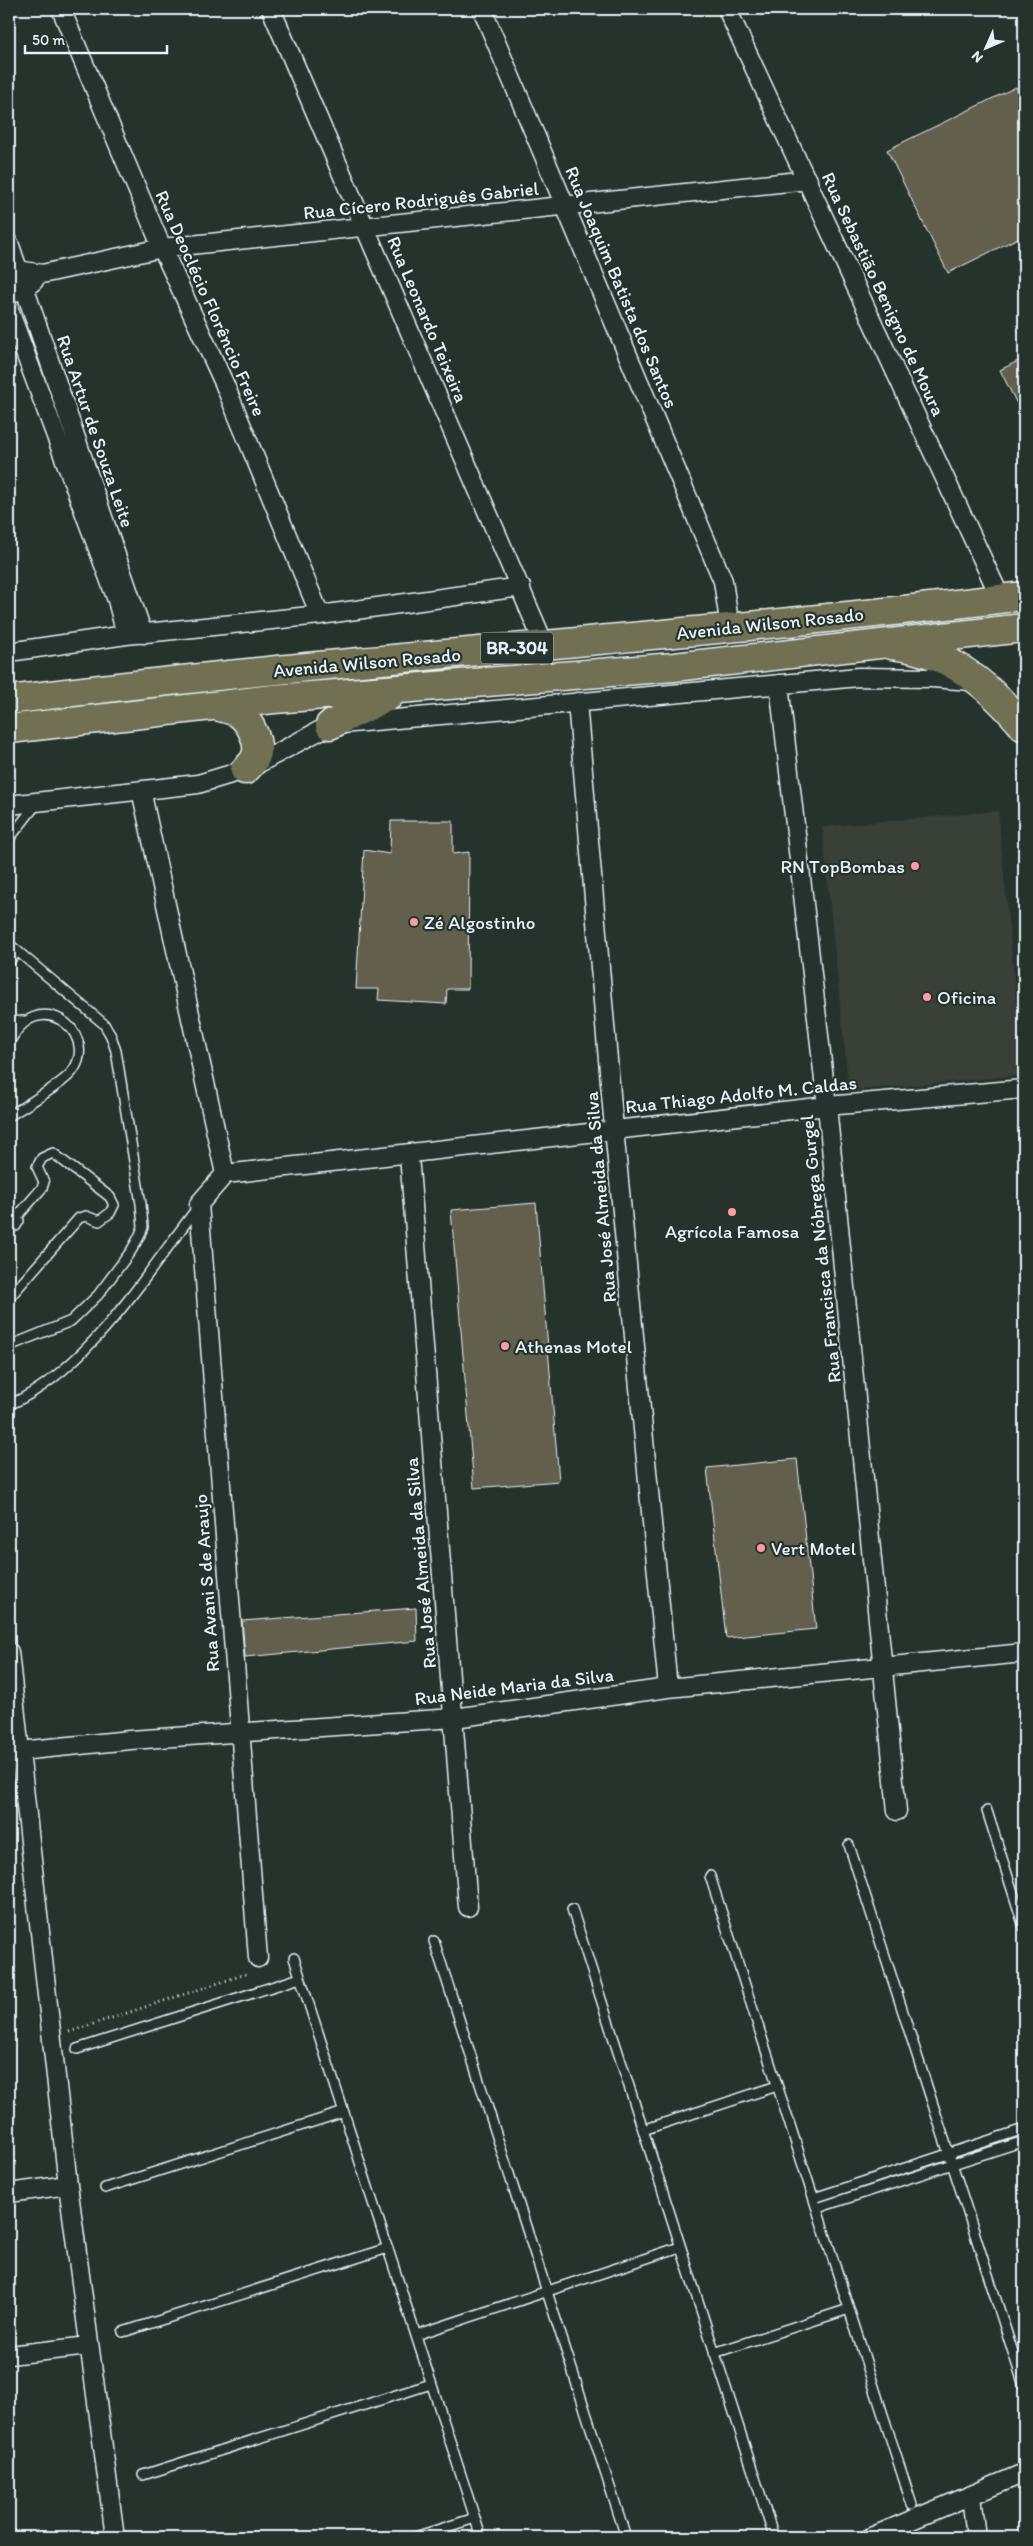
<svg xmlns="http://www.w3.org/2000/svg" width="1033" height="2546" font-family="Itim,sans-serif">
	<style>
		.built { fill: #394037 }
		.building { fill: #645f4e; stroke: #e8f1f8 }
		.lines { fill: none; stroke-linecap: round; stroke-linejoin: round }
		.service-casing { stroke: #e8f1f8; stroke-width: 12 }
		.minor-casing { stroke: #e8f1f8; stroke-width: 21 }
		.primary-casing { stroke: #e8f1f8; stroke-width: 31 }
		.trunk-casing { stroke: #e8f1f8; stroke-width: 31 }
		.path { stroke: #e8f1f8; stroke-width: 3; stroke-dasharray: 1 4; stroke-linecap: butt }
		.service { stroke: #26332d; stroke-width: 9 }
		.minor { stroke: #26332d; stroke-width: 18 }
		.primary { stroke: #716f52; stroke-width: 28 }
		.trunk { stroke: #716f52; stroke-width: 28 }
		.poi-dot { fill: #ff9aa2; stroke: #26332d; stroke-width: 2 }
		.labels { text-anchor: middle; stroke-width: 4.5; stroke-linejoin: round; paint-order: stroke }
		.shield { fill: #26332d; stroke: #aeb8bb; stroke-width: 1 }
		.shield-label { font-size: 18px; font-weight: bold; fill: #e8f1f8 }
		.street-label { font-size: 19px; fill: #e8f1f8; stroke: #26332d }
		.poi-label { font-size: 19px; fill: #e8f1f8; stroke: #26332d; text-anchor: start }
	</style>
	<rect width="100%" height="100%" fill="#26332d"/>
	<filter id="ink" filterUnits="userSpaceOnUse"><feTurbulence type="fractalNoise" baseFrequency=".02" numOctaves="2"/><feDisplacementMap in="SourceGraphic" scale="10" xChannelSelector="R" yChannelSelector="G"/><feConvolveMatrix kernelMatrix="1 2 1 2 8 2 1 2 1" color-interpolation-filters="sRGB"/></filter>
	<g filter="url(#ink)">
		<path class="built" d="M998 811 1023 1075 849 1091 822 827Z"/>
		<path class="building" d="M1016 87 1024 103V235L948 273 887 150Z
			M1024 358V418L1000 370Z
			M391 821H453V854L469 852 468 989H447L446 1004 378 1000 379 989H356L364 850 390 854Z
			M536 1203 559 1481 474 1488 451 1210Z
			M797 1459 816 1629 726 1638 707 1468Z
			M416 1608 417 1641 245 1657 242 1621Z"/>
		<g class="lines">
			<defs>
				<path id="service" d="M9 839 38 802
					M9 944 104 1024 111 1036 116 1051 141 1204 143 1227 139 1237 131 1251 98 1295 71 1321 9 1346
					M9 962 17 951
					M9 1022 24 1021
					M9 1044C36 984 98 1031 74 1069 66 1083 24 1106 9 1116
					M9 1219 17 1217 19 1221 16 1226 9 1227
					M9 1298 79 1218 86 1216 99 1221 110 1213 114 1205 110 1197 53 1153 42 1158 37 1167 44 1182 42 1188 17 1217
					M9 1405C89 1369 145 1275 198 1207
					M987 1811 1024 1927
					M849 1845 1024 2386
					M710 1876 912 2505
					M572 1909 774 2537
					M434 1941 626 2537
					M294 1958 481 2537
					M77 2049 300 1978
					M643 2130 777 2086
					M105 2188 344 2112
					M814 2198 1024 2129
					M817 2208 1024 2141
					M123 2332 388 2248
					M416 2335 680 2247
					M714 2353 849 2309
					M143 2475 431 2384
					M415 2537 475 2518"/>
				<path id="minor" d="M61 9 162 248 224 383 320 615
					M271 9 545 646
					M482 9 723 581 730 628
					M727 9 1001 599
					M9 243 143 634
					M9 274 18 270 42 274 162 248 808 180
					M9 294 25 288 34 281
					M9 310 117 600 126 635
					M9 652 126 635 320 615 521 587
					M779 684 827 1106 897 1811
					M577 702 614 1129 668 1688
					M141 790 225 1174
					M9 805 198 784 248 769 330 725 859 677 932 678 971 681
					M409 1155 468 1907
					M225 1174 827 1106 1024 1089
					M225 1174 199 1204 258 1958
					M9 1652 68 2185 115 2537
					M9 1752 130 1740 454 1718 668 1688 1024 1653
					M9 2193 68 2185
					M9 2355 89 2346
					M971 2496 976 2537
					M871 2537 1024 2473"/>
				<path id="primary" d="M892 645C950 652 988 684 1024 727"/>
				<path id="trunk" d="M9 700C346 657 686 638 1024 596
					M216 706C223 708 232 710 238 713 250 721 262 744 255 758 253 763 248 767 245 770
					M330 725 389 696
					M9 729 274 699 674 667 1024 628"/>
			</defs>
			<use href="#service" class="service-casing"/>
			<use href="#minor" class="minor-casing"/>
			<use href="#primary" class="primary-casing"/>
			<use href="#trunk" class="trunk-casing"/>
			<path class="path" d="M69 2032 249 1973"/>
			<use href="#service" class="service"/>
			<use href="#minor" class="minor"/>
			<use href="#primary" class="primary"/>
			<use href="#trunk" class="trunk"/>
		</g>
	</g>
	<g class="poi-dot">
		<circle cx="915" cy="866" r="5"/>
		<circle cx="414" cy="922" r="5"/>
		<circle cx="927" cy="997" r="5"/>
		<circle cx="732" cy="1212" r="5"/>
		<circle cx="505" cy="1346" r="5"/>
		<circle cx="761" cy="1548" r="5"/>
	</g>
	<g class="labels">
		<rect class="shield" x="481" y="632.5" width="72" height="31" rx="4"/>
		<g class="shield-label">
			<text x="517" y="654">BR-304</text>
		</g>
		<g class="street-label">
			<text transform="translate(421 200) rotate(-6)" y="7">Rua Cícero Rodriguês Gabriel</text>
			<text transform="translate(622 287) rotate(67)" y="7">Rua Joaquim Batista dos Santos</text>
			<text transform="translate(884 294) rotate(65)" y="7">Rua Sebastião Benigno de Moura</text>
			<text transform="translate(211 303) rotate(66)" y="7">Rua Deoclécio Florêncio Freire</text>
			<text transform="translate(428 319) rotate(67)" y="7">Rua Leonardo Teixeira</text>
			<text transform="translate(96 431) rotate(71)" y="7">Rua Artur de Souza Leite</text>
			<text transform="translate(770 623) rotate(-6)" y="7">Avenida Wilson Rosado</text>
			<text transform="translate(367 662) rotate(-5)" y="7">Avenida Wilson Rosado</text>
			<text transform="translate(741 1094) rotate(-6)" y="7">Rua Thiago Adolfo M. Caldas</text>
			<text transform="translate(600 1197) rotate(-95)" y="7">Rua José Almeida da Silva</text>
			<text transform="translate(820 1249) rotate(-96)" y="7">Rua Francisca da Nóbrega Gurgel</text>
			<text transform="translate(420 1563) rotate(-95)" y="7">Rua José Almeida da Silva</text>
			<text transform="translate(206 1583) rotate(-94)" y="7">Rua Avani S de Araujo</text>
			<text transform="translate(514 1686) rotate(-7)" y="7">Rua Neide Maria da Silva</text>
		</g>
		<g class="poi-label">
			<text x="905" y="873" text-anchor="end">RN TopBombas</text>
			<text x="424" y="929">Zé Algostinho</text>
			<text x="937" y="1004">Oficina</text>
			<text x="732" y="1238" text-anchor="middle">Agrícola Famosa</text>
			<text x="515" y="1353">Athenas Motel</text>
			<text x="771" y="1555">Vert Motel</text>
		</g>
	</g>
	<rect width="1033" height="2546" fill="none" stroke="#26332d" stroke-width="30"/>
	<rect x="15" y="15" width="1003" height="2516" fill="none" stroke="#e8f1f8" stroke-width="2" filter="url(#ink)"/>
	<g transform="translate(986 48) rotate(225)" stroke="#26332d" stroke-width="4" paint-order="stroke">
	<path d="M0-4L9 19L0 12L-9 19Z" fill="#e8f1f8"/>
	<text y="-8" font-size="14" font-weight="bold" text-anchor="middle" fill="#e8f1f8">N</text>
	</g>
	<path d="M25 45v8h142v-8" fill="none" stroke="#e8f1f8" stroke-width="2.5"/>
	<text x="32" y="45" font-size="15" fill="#e8f1f8" stroke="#26332d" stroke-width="4" paint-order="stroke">50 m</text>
</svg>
